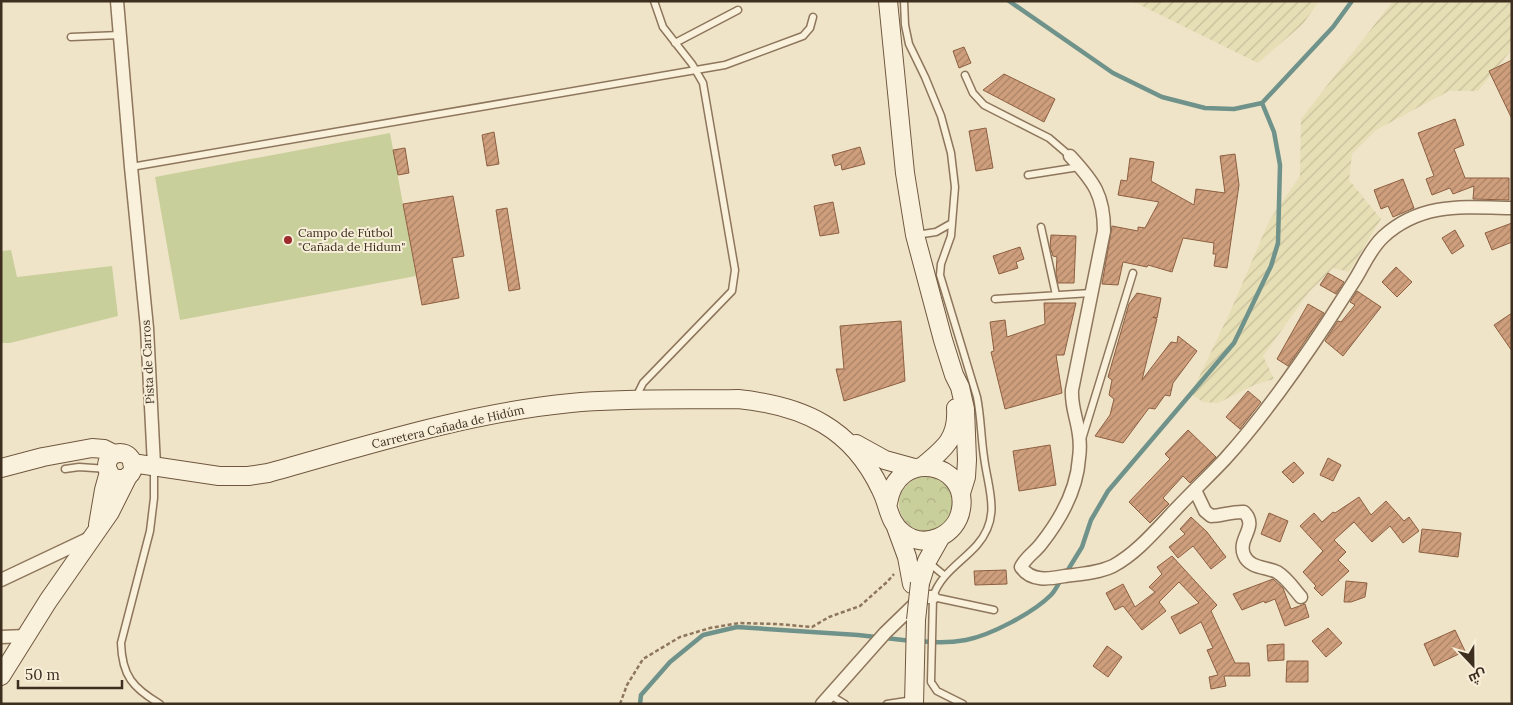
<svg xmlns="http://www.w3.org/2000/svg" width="1513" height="705" font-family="Lora,Cairo,serif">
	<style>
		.farmland { fill: url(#farmland-furrows) }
		.green { fill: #c9cf9b }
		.forest { fill: url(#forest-crowns) }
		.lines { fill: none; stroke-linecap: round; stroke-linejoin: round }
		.stream { stroke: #6f938a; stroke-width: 4.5 }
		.building { fill: url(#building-hatch); stroke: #8d5f41 }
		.lane-casing { stroke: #8d765c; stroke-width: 9 }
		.street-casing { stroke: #8d765c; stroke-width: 15 }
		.secondary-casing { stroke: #6f573f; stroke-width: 20 }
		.path { stroke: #8d765c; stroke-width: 2.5; stroke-dasharray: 4 2.5; stroke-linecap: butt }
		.lane { stroke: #faf1dc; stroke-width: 6 }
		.street { stroke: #faf1dc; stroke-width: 12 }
		.secondary { stroke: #faf1dc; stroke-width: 18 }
		.secondary-bridge-casing { stroke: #6f573f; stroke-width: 20; stroke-linecap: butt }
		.secondary-bridge { stroke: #faf1dc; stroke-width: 18 }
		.poi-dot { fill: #9e2a2b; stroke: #f7eed8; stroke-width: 2 }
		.labels { text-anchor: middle; stroke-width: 4; stroke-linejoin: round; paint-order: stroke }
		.poi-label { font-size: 12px; fill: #3d2e20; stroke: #f7eed8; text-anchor: start }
		.street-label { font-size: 12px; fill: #3d2e20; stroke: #f7eed8 }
	</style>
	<defs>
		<pattern id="farmland-furrows" width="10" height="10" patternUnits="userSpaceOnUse" patternTransform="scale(1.25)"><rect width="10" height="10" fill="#e6deb5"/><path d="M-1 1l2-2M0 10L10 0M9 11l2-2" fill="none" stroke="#c6bf9b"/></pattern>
		<pattern id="forest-crowns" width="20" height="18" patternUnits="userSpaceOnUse" patternTransform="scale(1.25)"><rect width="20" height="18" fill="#c9cf9b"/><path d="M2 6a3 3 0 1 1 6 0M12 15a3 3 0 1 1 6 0" fill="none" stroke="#aeb285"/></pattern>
		<pattern id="building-hatch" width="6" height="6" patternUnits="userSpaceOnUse" patternTransform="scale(1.25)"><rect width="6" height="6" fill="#cf9f7d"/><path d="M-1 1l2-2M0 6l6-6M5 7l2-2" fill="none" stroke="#a98266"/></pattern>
	</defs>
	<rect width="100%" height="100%" fill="#f0e4c8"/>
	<path class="farmland" d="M1132 1H1319L1303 24 1258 63Z
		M1393 1H1512V49L1478 91H1449L1376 130 1352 154 1349 180 1381 219 1349 272 1333 268 1309 292 1263 356 1274 379 1254 385 1218 403 1203 402 1191 394 1231 310 1269 221 1300 176 1301 119Z"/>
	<path class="green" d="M390 133 416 276 180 320 155 177Z
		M11 250 17 277 112 266 118 316 10 343H1V251Z"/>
	<path class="forest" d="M899 504a27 27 0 1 1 54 0a27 27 0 1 1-54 0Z"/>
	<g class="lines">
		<path class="stream" d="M1009 1 1113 73 1162 97 1205 108 1234 109 1262 103 1333 27 1352 1
			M1066 573 1082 547 1091 520 1108 491 1234 343 1271 266 1278 243 1280 165 1274 132 1262 103
			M920 641C935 643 950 643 966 640 991 635 1033 613 1051 595 1055 591 1058 585 1061 579
			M640 704 641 695 670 662 703 635 737 627 858 635 912 641"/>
	</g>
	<path class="building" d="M964 47 971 63 959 68 953 51Z
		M1512 60V119L1489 71Z
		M1004 74 1055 99 1044 122 983 90Z
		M1455 119 1464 145 1454 149 1465 178H1509V200L1473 199 1474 186 1453 194 1450 188 1432 195 1426 179 1434 176 1418 133Z
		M986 128 993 168 976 171 969 131Z
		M494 132 499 164 487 166 482 135Z
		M860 147 865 164 842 170 841 164 835 166 832 155Z
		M405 148 409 173 398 175 393 150Z
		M1235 154 1239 185 1227 268 1214 266 1216 254H1213L1214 243 1183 238 1172 272 1148 265 1147 267 1123 262 1118 285 1102 284 1112 226 1138 231V227L1145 228 1159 202 1118 195 1121 180 1127 181 1130 158 1154 162 1151 181 1194 205 1196 189 1225 193 1220 156Z
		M1403 179 1414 208 1393 217 1388 206 1381 209 1374 190Z
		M453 196 464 256 452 258 459 298 422 305 403 204Z
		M833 202 839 233 820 236 814 206Z
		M507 208 520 289 509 291 496 210Z
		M1512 223V242L1492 250 1485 233Z
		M1455 230 1464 246 1452 254 1442 238Z
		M1051 235 1076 236 1074 283H1058L1056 274 1057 257 1053 256 1050 247Z
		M1020 247 1024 259 1016 262 1018 268 999 274 993 256Z
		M1396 267 1412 282 1397 297 1382 282Z
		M1328 273 1344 282 1336 294 1320 285Z
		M1357 291 1381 307 1343 356 1325 341 1338 321 1341 322 1355 305 1350 302Z
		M1137 293 1161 298 1157 318 1153 317 1157 319 1142 380 1171 342 1177 343 1178 336 1197 351 1173 383 1170 396 1165 395 1155 409 1149 408 1123 443 1095 436 1110 415 1114 399 1109 395 1112 380 1108 377 1129 304Z
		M1044 303H1076L1064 355H1056L1062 393 1005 409 991 352 994 351 990 322 1005 320 1007 337 1045 324Z
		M1308 304 1324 313 1288 366 1277 359Z
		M1512 313V351L1494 325Z
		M901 321 905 381 844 401 836 369H844L840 326Z
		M1248 391 1261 402 1240 429 1226 417Z
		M1188 430 1216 457 1190 483 1183 476 1163 498 1169 504 1150 523 1129 502 1170 459 1165 454Z
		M1050 445 1056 485 1019 491 1013 451Z
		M1328 458 1341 465 1333 481 1320 475Z
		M1294 462 1304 473 1293 483 1282 472Z
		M1359 497 1371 515 1386 501 1404 521 1409 517 1419 531 1403 543 1390 526 1372 542 1354 522 1334 540 1346 552 1338 560 1349 571 1322 596 1314 588 1316 586 1303 572 1323 551 1300 526 1314 513 1322 522 1333 512 1335 513Z
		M1269 513 1288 521 1280 542 1261 534Z
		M1191 517 1207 532 1226 557 1211 569 1193 546 1178 558 1169 547 1185 534 1180 529Z
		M1422 529 1461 533 1458 557 1419 552Z
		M1172 556 1217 605 1211 611 1235 663H1249L1250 676H1224L1226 686 1211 689 1209 677 1218 675 1207 650 1213 648 1201 622 1180 634 1171 617 1199 603 1179 582 1159 602 1166 611 1142 630 1123 606 1115 610 1106 593 1123 584 1135 607 1155 592 1149 587 1162 574 1157 567Z
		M1006 570 1007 584 975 585 974 571Z
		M1273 579 1283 588 1291 609 1305 604 1309 617 1285 626 1275 599 1265 603 1264 601 1242 610 1233 594Z
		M1346 581 1367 583 1365 597 1351 602H1344Z
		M1328 628 1342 643 1326 657 1312 641Z
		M1455 630 1465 651 1434 666 1424 644Z
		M1284 644V660L1268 661 1267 645Z
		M1107 646 1122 657 1108 677 1093 666Z
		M1287 661H1308V682H1286Z"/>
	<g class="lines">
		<defs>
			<path id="lane" d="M904 1 905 25 909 44 925 77 941 116 951 153 955 187 951 236 941 264 940 275 977 397C981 417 981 437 984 457 988 490 1002 516 977 545 962 562 940 574 933 597L931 682 937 691 963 704
				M71 37 120 35
				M675 43 738 10
				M965 75 973 93 984 105 1049 138 1070 156
				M131 167 725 65 803 36 810 28 813 17
				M1028 175 1079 167
				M1041 227 1056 295
				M916 235 936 232 952 223
				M995 299 1091 293
				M639 398V391L643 383 732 291 735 270 703 83 692 64 663 27 654 1
				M1083 436 1133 273
				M154 468V498L150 531 121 643C122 676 133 688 160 704
				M65 469 79 467 108 469
				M928 562 945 576
				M933 597 994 610
				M830 695 845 704
				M887 704 913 700"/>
			<path id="street" d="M117 1 131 167 147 328 154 465
				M1070 156C1094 182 1104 195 1104 231L1072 390C1071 407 1077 418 1079 435 1080 442 1080 451 1079 458 1077 490 1060 520 1041 544 1034 553 1026 557 1021 567 1031 582 1049 579 1065 576 1081 574 1098 573 1113 566 1137 553 1156 530 1175 510 1191 493 1209 476 1225 459 1263 417 1296 370 1327 323 1336 309 1345 295 1354 281 1363 267 1370 249 1383 237 1421 202 1464 207 1512 208
				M1195 490 1205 511 1211 516C1222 516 1233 511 1244 512 1259 527 1237 538 1244 555 1249 568 1266 567 1277 572 1287 578 1294 589 1301 597
				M1 580 92 537
				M1 637 26 636
				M822 704 885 633 917 602 926 597H933"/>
			<path id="secondary" d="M888 1 905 173 915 235 943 340 954 375 960 387 965 409 967 460 966 477 961 493
				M856 444 885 460 914 468
				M107 466a13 13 0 1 1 26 0a13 13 0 1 1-26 0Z
				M132 463 219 476H248L268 473C368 445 468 413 571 403 626 398 683 400 738 399 804 406 852 428 881 490 889 505 888 522 903 533 924 550 957 536 961 509 969 462 897 447 888 503
				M923 466C945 448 958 438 956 408
				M1 468 43 457 92 448 104 449 114 454
				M98 525 104 490 109 472
				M896 527 907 557 912 584
				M920 583 927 561 940 538
				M1 676 48 601 110 512 128 476
				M914 704 916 620"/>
		</defs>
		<use href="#lane" class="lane-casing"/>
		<use href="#street" class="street-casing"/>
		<use href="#secondary" class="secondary-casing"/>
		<path class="path" d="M620 704 627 685 643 659 680 637 710 628 739 623 777 624 812 627 829 617 860 606 887 582 894 574"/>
		<use href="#lane" class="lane"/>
		<use href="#street" class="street"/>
		<use href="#secondary" class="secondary"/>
		<defs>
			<path id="secondary-bridge" d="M916 620 920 583"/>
		</defs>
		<use href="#secondary-bridge" class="secondary-bridge-casing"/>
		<use href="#secondary-bridge" class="secondary-bridge"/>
	</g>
	<circle class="poi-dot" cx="288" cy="240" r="5"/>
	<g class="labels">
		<g class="poi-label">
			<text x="298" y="237">Campo de Fútbol<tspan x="298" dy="14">"Cañada de Hidum"</tspan></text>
		</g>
		<g class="street-label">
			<text transform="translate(148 362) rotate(-93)" y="4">Pista de Carros</text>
			<text transform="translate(448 427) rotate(-13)" y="4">Carretera Cañada de Hidúm</text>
		</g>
	</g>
	<rect width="1513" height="705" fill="none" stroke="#3d2e20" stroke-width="5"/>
	<g transform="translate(1473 665) rotate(158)" stroke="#f7eed8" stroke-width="4" paint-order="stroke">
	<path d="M0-4L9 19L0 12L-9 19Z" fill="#3d2e20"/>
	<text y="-8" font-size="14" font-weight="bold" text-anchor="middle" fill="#3d2e20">ش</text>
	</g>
	<path d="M18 680v8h104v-8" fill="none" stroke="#3d2e20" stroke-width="2.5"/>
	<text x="25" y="680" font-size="15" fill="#3d2e20" stroke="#f7eed8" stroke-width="4" paint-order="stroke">50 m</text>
</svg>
